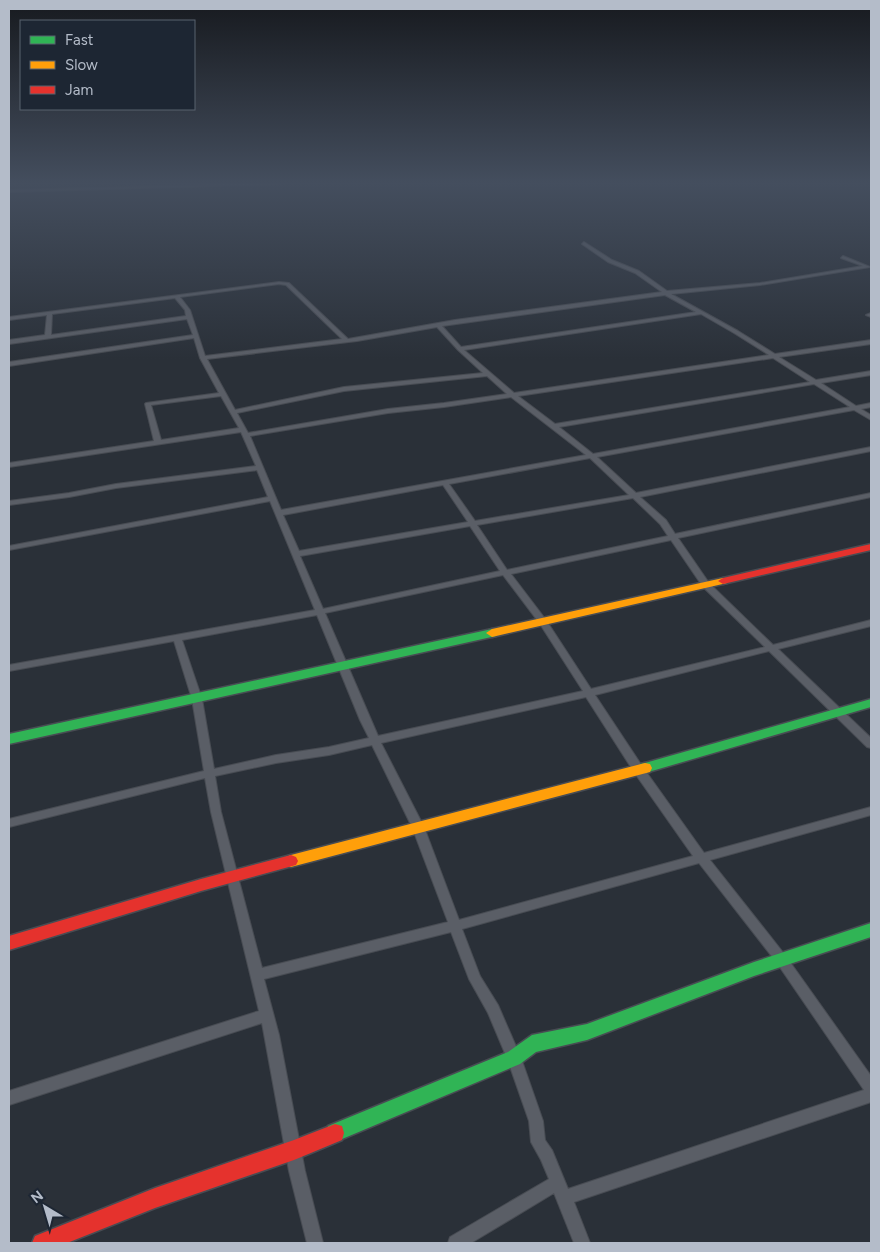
<svg xmlns="http://www.w3.org/2000/svg" width="880" height="1252" font-family="Figtree,sans-serif">
	<style>
		.lines { fill: none; stroke-linecap: round; stroke-linejoin: round }
		.street-casing { stroke: #484c53; stroke-width: 2 }
		.fast-casing { stroke: #484c53; stroke-width: 3 }
		.slow-casing { stroke: #484c53; stroke-width: 3 }
		.jam-casing { stroke: #484c53; stroke-width: 3 }
		.street { fill: #5a5e66; fill-rule: evenodd }
		.fast { fill: #30b455; fill-rule: evenodd }
		.slow { fill: #ff9f0a; fill-rule: evenodd }
		.jam { fill: #e5322d; fill-rule: evenodd }
	</style>
	<rect width="100%" height="100%" fill="#2a3038"/>
	<g class="lines">
		<defs>
			<path id="street" d="M234 184H280L9 192V190Z
				M584 242 612 260 639 271 667 291 760 283 863 266 841 258 843 256 870 267 760 285 671 294 738 331 775 354 871 340V344L779 357 816 380 871 371V375L821 383 856 406 871 403V407L861 409 871 415V420L854 410 597 457 636 493 871 447V451L640 497 666 520 675 534 871 493V497L678 538 709 583 773 645 871 620V626L778 649 871 738V748L867 747 769 651 595 695 642 766 704 853 871 807V815L710 860 785 955 871 1076V1102L574 1202 590 1243H574L554 1193 471 1243H448L450 1237 549 1179 541 1160 531 1142 529 1121 507 1058 488 1013 469 979 451 932 264 979 279 1035 305 1171 323 1243H307L289 1171 262 1023 9 1105V1091L259 1011 211 812 205 778 9 827V819L204 771 192 699 174 641 9 671V665L315 610 270 501 9 550V546L268 497 257 470 116 488 69 497 9 505V501L69 493 116 484 256 466 241 432 9 467V463L154 441 145 404 146 403 219 393 200 358 194 338 9 366V362L193 335 187 319 9 344V340L45 335 47 315 9 320V317L279 282 289 283 348 339 455 320 662 292 635 273 608 262 582 244ZM279 284 286 285 342 339 205 356 190 310 180 297ZM665 295 696 312 461 347 442 326ZM175 298 185 310 186 316 51 335 52 314ZM701 314 734 333 769 355 514 393 464 350ZM437 327 458 350 483 373 344 387 235 410 207 359 357 341ZM773 358 810 382 555 424 518 396ZM487 376 507 394 444 403 388 409 248 433 237 413 344 391ZM814 384 850 407 593 454 559 427ZM221 396 239 428 161 440 151 405ZM511 397 586 455 281 510 250 436 388 413 444 407ZM590 458 629 495 475 521 449 484ZM443 485 468 522 299 551 283 515ZM633 498 660 524 668 536 507 570 477 525ZM470 526 500 571 323 609 300 556ZM671 540 703 587 765 647 591 689 546 620 511 574ZM503 575 540 624 583 691 378 736 325 613ZM317 615 360 720 369 738 329 747 276 755 214 769 202 699 182 640ZM586 697 634 772 693 856 459 920 424 827 381 743ZM372 745 412 827 448 922 262 968 221 812 215 776 276 763 329 755ZM699 863 777 963 864 1090 568 1189 552 1150 545 1140 543 1121 521 1058 498 1005 480 976 462 929Z
				M871 313V317L866 315Z"/>
			<path id="fast" d="M492 629 496 630 498 633 496 636 9 744V734Z
				M871 699V707L645 773 640 772 638 768 640 764 645 763Z
				M871 923V937L754 976 587 1040 536 1052 520 1064 335 1142 328 1140 326 1133 328 1126 508 1052 532 1035 587 1024 754 962Z"/>
			<path id="slow" d="M723 578 727 579 728 581 727 583 492 637 486 633 492 629Z
				M645 763 650 764 652 768 650 772 291 867 286 865 284 861 286 857 291 855Z"/>
			<path id="jam" d="M871 544V550L723 584 718 581 723 578Z
				M291 855 296 857 298 861 296 865 201 891 9 950V936L201 879Z
				M335 1124 342 1126 344 1133 342 1140 294 1160 155 1208 67 1243H32L35 1236 155 1188 294 1140Z"/>
		</defs>
		<use href="#street" class="street-casing"/>
		<use href="#fast" class="fast-casing"/>
		<use href="#slow" class="slow-casing"/>
		<use href="#jam" class="jam-casing"/>
		<use href="#street" class="street"/>
		<use href="#fast" class="fast"/>
		<use href="#slow" class="slow"/>
		<use href="#jam" class="jam"/>
	</g>
	<linearGradient id="sky" x2="0" y2="1"><stop stop-color="#171a1f"/><stop offset="0.51" stop-color="#444e5e"/><stop offset="1" stop-color="#444e5e" stop-opacity="0"/></linearGradient>
	<rect width="880" height="359" fill="url(#sky)"/>
	<rect width="880" height="1252" fill="none" stroke="#b4bcc9" stroke-width="20"/>
	<rect x="20" y="20" width="175" height="90" fill="#1d2633" stroke="#59626f"/>
	<rect x="30" y="36" width="25" height="8" fill="#30b455" stroke="#59626f"/>
	<text x="65" y="45" font-size="15" fill="#b4bcc9">Fast</text>
	<rect x="30" y="61" width="25" height="8" fill="#ff9f0a" stroke="#59626f"/>
	<text x="65" y="70" font-size="15" fill="#b4bcc9">Slow</text>
	<rect x="30" y="86" width="25" height="8" fill="#e5322d" stroke="#59626f"/>
	<text x="65" y="95" font-size="15" fill="#b4bcc9">Jam</text>
	<g transform="translate(45 1207) rotate(322)" stroke="#1d2633" stroke-width="4" paint-order="stroke">
	<path d="M0-4L9 19L0 12L-9 19Z" fill="#b4bcc9"/>
	<text y="-8" font-size="14" font-weight="bold" text-anchor="middle" fill="#b4bcc9">N</text>
	</g>
</svg>
